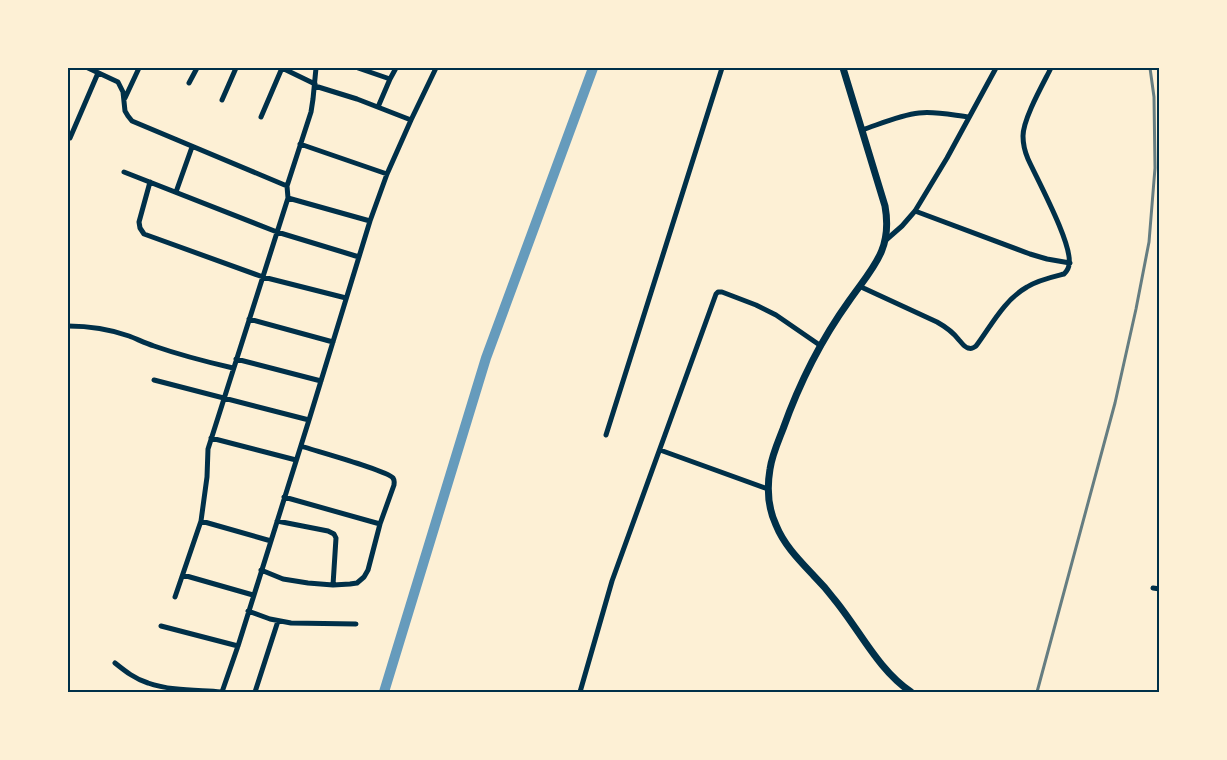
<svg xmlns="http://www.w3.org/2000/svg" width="1227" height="760" font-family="Cabin,sans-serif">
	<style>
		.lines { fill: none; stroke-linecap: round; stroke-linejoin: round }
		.canal { stroke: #669bbc; stroke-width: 10 }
		.minor { stroke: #003049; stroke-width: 5 }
		.tertiary { stroke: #003049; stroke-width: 7 }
		.rail { stroke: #657d81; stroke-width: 3 }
		.neatline { fill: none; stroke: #003049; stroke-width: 2 }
	</style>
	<rect width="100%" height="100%" fill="#fdf0d5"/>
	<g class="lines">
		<path class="canal" d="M384 692 486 358 593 68"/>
		<path class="minor" d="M88 68 118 82 123 92 125 111 128 116 132 121 287 186
			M282 68 315 84
			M358 68 390 79
			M189 83 197 68
			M315 86 357 99 411 120
			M125 98 139 68
			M222 100 236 68
			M378 107 390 79 396 68
			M261 117 282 68
			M862 130C880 124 900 115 919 113 935 111 952 115 969 117
			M70 138 98 73
			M300 144 387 174
			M124 172 277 232 359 257
			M150 182 139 222 140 228 144 234 263 277 346 298
			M176 192 192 147
			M288 198 370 221
			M915 211 1030 254 1047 259 1070 263
			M886 240 902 226 915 211 947 158 996 68
			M859 286 937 322C946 327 953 332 959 340 962 343 964 347 968 348 972 349 973 348 976 346 991 326 1004 300 1027 287 1038 280 1052 277 1064 274 1067 271 1069 267 1069 264 1073 245 1037 179 1028 159 1025 152 1023 145 1023 136 1023 119 1043 84 1051 68
			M249 319 333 342
			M68 326C88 326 109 329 129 336 137 339 145 343 154 346 180 355 207 362 233 368
			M236 359 321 381
			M154 380 309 420
			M606 435 722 68
			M211 438 296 460
			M660 450 768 489
			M284 497 380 524
			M201 521 271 541
			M277 521 328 531 334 534 336 538 333 585
			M261 570 283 579 308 583 333 585 350 584 357 583 364 577 368 570 380 524 394 485C394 482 395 481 393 478 386 470 315 451 301 446
			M183 575 253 595
			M1153 588 1160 589
			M175 597 201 521 207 477 208 449 288 198 287 186 311 112 313 99 316 68
			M248 611 270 619 291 623 356 624
			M161 626 238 646
			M115 663C125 671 135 679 148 683 171 691 197 690 221 692
			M222 692 238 646 309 420 370 221 387 174 411 120 436 68
			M255 692 278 621
			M580 692 612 581 716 294 718 292H722L756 305 776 315 821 346"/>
		<path class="tertiary" d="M843 68 885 206C893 250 872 268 849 301 821 340 799 384 783 429 778 442 772 455 770 469 767 487 768 508 776 525 784 545 799 560 814 576 821 583 828 591 834 599 859 629 878 670 911 692"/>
		<path class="rail" d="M1037 692 1115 403 1136 309 1149 242 1155 168 1154 97 1150 68"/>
	</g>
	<rect width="1227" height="760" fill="none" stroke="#fdf0d5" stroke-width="138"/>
	<rect x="69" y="69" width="1089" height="622" class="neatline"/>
</svg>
